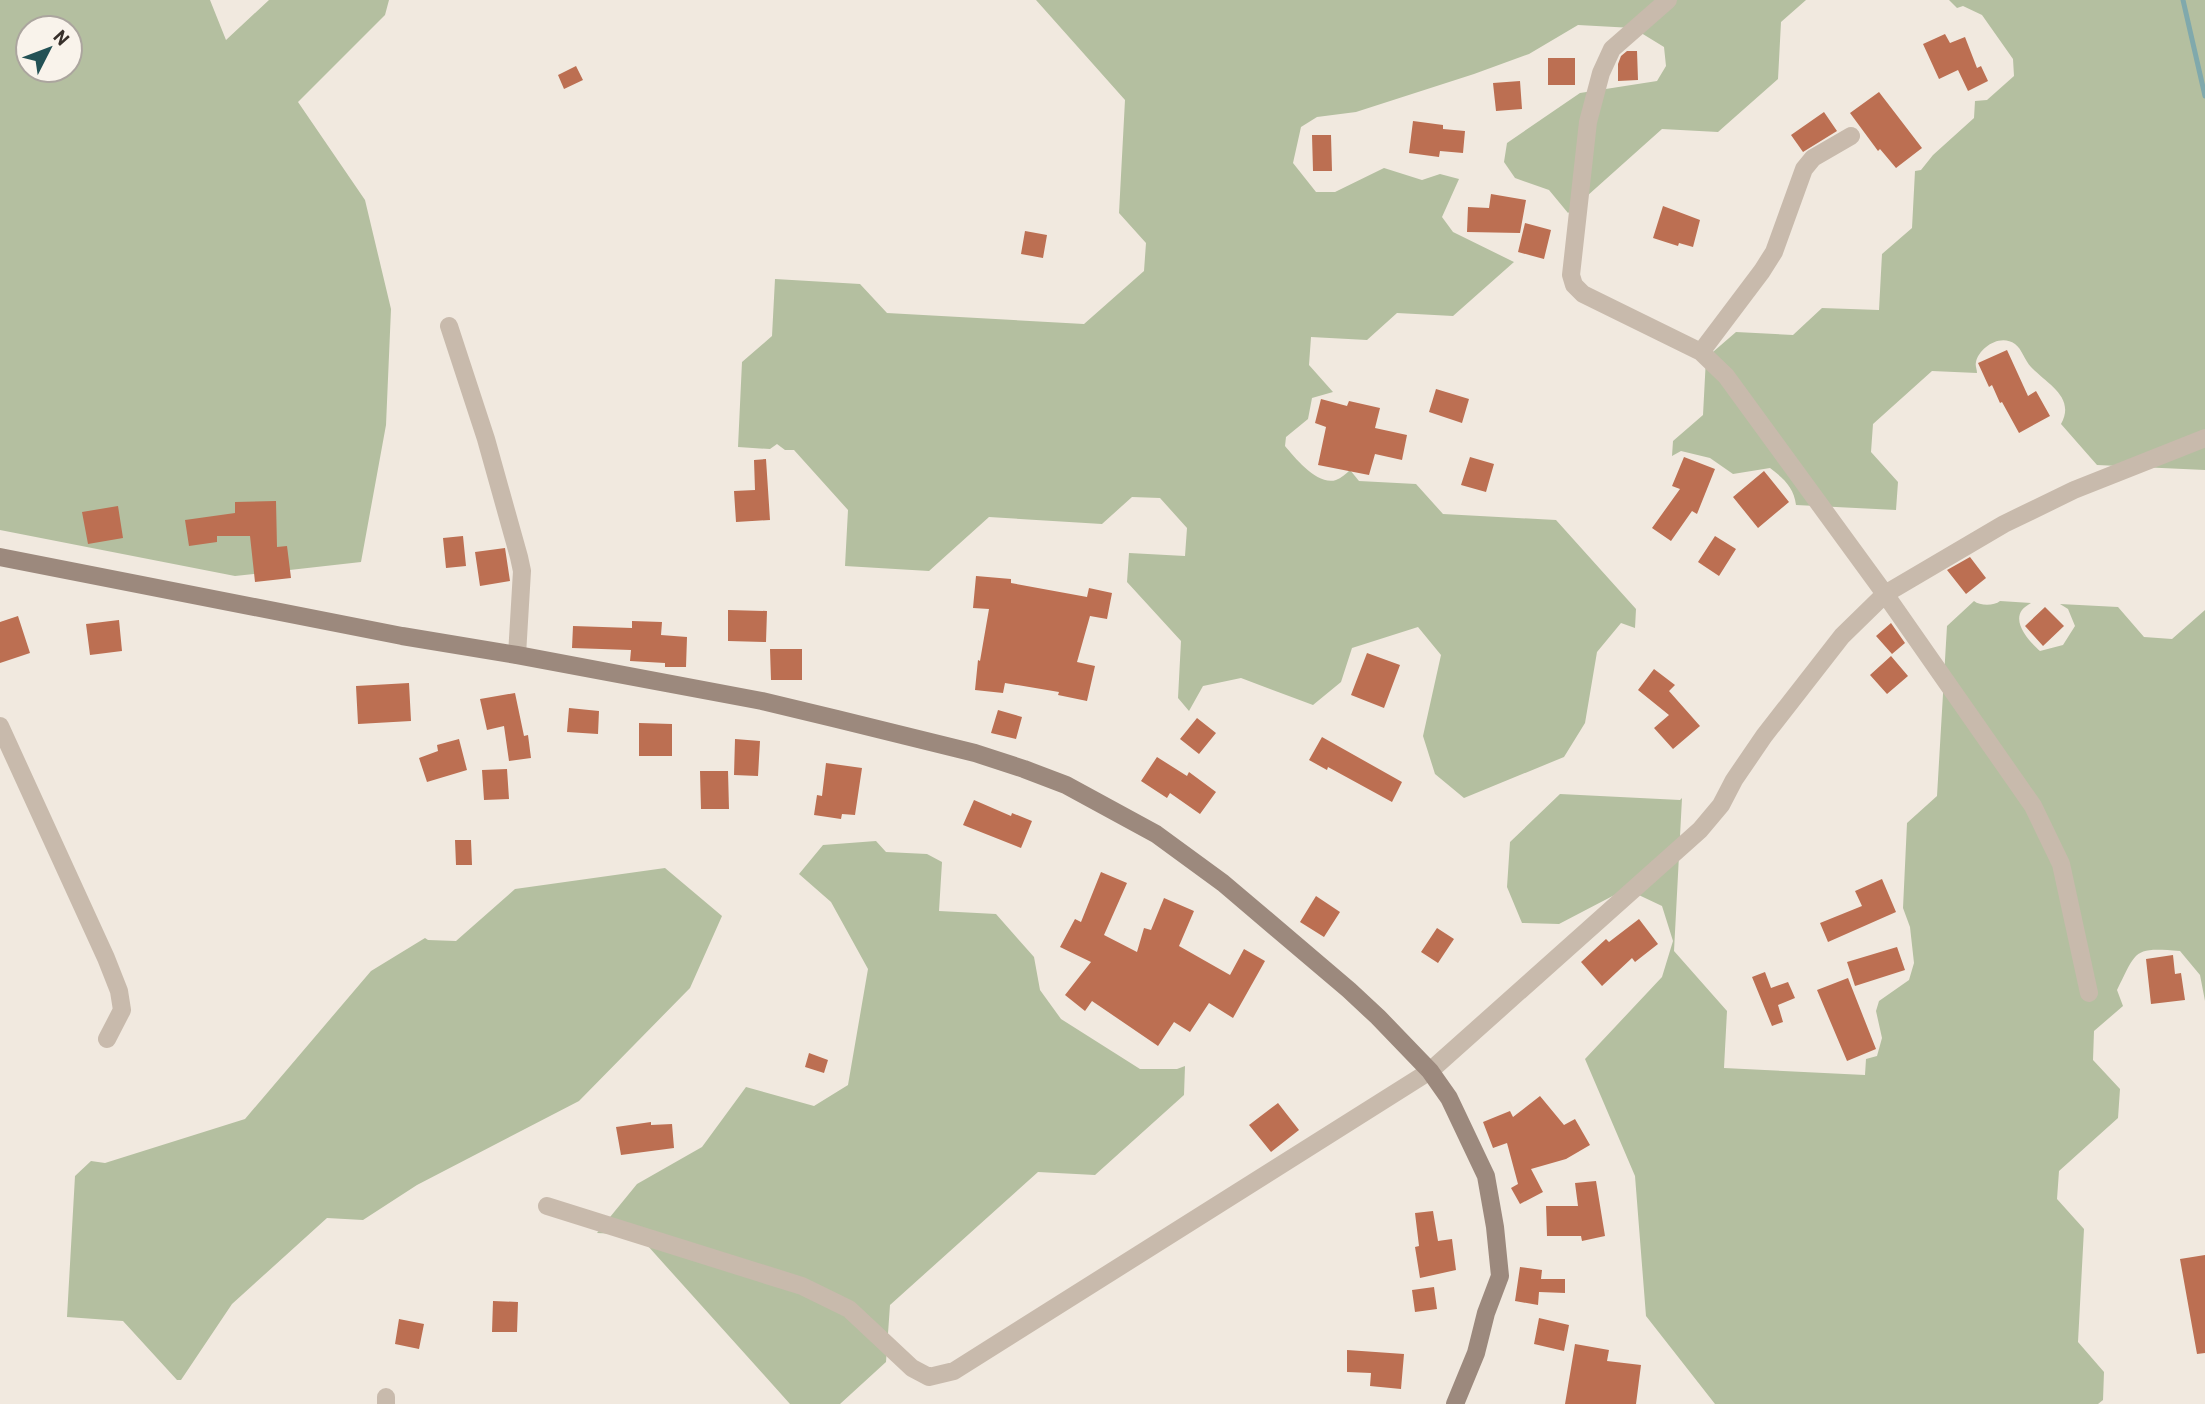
<svg xmlns="http://www.w3.org/2000/svg" width="2205" height="1404" font-family="Barlow,sans-serif">
	<style>
		.green { fill: #b4bfa0; fill-rule: evenodd }
		.lines { fill: none; stroke-linecap: round; stroke-linejoin: round }
		.stream { stroke: #80a9ac; stroke-width: 5 }
		.building { fill: #bc6f52 }
		.minor { stroke: #c8baac; stroke-width: 18 }
		.secondary { stroke: #9c897d; stroke-width: 18 }
	</style>
	<rect width="100%" height="100%" fill="#f1e9df"/>
	<path class="green" d="M0 0H210L226 40 269 0H389L385 15 298 102 365 200 391 309 386 425 361 562 235 576 0 530ZM28 28H70V70H28Z
		M1036 0H1806L1781 22 1778 79 1718 132 1662 129 1568 213 1549 190 1515 178 1504 162 1507 143 1580 93 1657 81 1666 66 1664 47 1633 28 1578 25 1529 54 1474 74 1356 112 1317 117 1301 127 1293 163 1316 192H1335L1384 168 1422 180 1440 174 1459 179 1442 217 1453 232 1514 262 1453 316 1397 313 1367 340 1311 337 1309 365 1333 392 1312 398 1308 419 1286 437 1285 446C1295 458 1318 486 1336 480 1341 478 1346 474 1350 470L1359 481 1416 484 1443 514 1556 520 1636 609 1635 628 1621 623 1597 652 1585 723 1564 757 1464 798 1435 774 1423 736 1441 655 1418 627 1352 648 1341 682 1313 705 1241 678 1203 686 1189 711 1178 698 1181 641 1127 582 1129 553 1185 556 1187 528 1160 498 1132 497 1102 524 989 517 929 571 845 566 848 510 794 450H785L777 444 770 449 738 447 742 362 772 336 775 279 860 284 887 313 1084 324 1144 271 1146 243 1119 213 1125 100Z
		M1949 0H2205V470L2097 465 2061 424C2076 397 2047 384 2031 367 2025 361 2022 349 2015 344 2000 333 1979 348 1976 362 1975 366 1977 369 1977 373L1932 371 1873 424 1871 452 1898 482 1896 510 1796 505C1794 487 1783 478 1770 468L1733 474 1710 458 1681 451 1672 456 1673 441 1703 415 1706 358 1736 332 1793 335 1822 308 1879 310 1882 254 1912 228 1915 171 1921 170 1933 155 1974 118 1975 101 1987 100 2014 76 2013 59 1982 15 1963 6 1957 8Z
		M1974 601C1980 606 1994 606 2000 601L2031 603C2028 605 2024 607 2022 610 2012 624 2031 643 2040 651L2063 645 2075 626 2068 609 2060 604 2118 607 2144 637 2172 639 2205 610V1001L2200 975 2180 951C2133 947 2137 950 2117 990L2123 1006 2094 1031 2093 1060 2120 1089 2118 1118 2059 1171 2057 1199 2084 1229 2078 1342 2104 1372 2103 1400 2098 1404H1715L1646 1316 1635 1176 1585 1059 1662 977 1673 941 1662 906 1626 889 1559 924 1522 923 1507 887 1510 842 1560 794 1680 800 1682 798 1674 951 1727 1011 1724 1068 1865 1075 1866 1059 1877 1056 1882 1038 1876 1011 1879 1001 1909 980 1914 963 1910 927 1903 908 1907 823 1937 796 1947 626Z
		M876 841 886 852 927 854 942 862 939 911 996 914 1034 957 1040 990 1061 1019 1140 1069H1177L1185 1066 1184 1095 1095 1175 1038 1172 890 1305 886 1362 840 1404H790L638 1235 597 1233 637 1184 702 1147 746 1087 814 1106 848 1085 868 969 831 902 799 874 823 845Z
		M665 868 722 916 690 988 579 1101 417 1185 363 1220 327 1218 232 1304 181 1380H177L123 1321 67 1317 75 1176 91 1161 105 1163 245 1119 371 971 425 938 428 940 456 941 515 889Z"/>
	<g class="lines">
		<path class="stream" d="M2183 0 2205 96"/>
	</g>
	<path class="building" d="M1945 34 1950 43 1965 37 1977 68 1981 66 1988 81 1968 91 1958 70 1939 79 1923 44Z
		M1627 51H1637L1638 80 1618 81V64L1621 56Z
		M1548 58H1575V85H1548Z
		M576 66 583 80 564 89 558 75Z
		M1520 81 1522 109 1496 111 1493 83Z
		M1879 92 1922 148 1896 168 1880 149 1878 151 1850 113Z
		M1824 112 1837 131 1803 152 1791 135Z
		M1413 121 1443 125V129L1465 131 1463 153 1440 151 1439 157 1409 153Z
		M1312 135H1331L1332 171H1313Z
		M1491 194 1526 200 1520 233 1467 232 1468 207 1489 208Z
		M1663 206 1700 220 1693 247 1679 243 1678 246 1653 238Z
		M1525 223 1551 230 1544 259 1518 252Z
		M1025 231 1047 235 1043 258 1021 254Z
		M2007 350 2028 396 2036 391 2050 416 2019 433 2002 402 2000 403 1992 385 1989 387 1978 363Z
		M1436 389 1469 399 1462 423 1429 412Z
		M1321 399 1347 406 1349 401 1380 408 1375 428 1407 435 1402 460 1375 454 1369 475 1318 465 1326 427 1315 423Z
		M1470 457 1494 464 1486 492 1461 485Z
		M1684 457 1715 469 1697 514 1692 511 1671 541 1652 528 1680 489 1672 486Z
		M766 459 770 520 736 522 734 491 755 490 754 460Z
		M1764 471 1789 502 1758 528 1733 497Z
		M276 501 277 547 287 546 291 578 255 582 250 536H217V542L189 546 185 520 235 513V502Z
		M118 506 123 538 88 544 82 512Z
		M463 536 466 566 446 568 443 538Z
		M1715 536 1736 549 1719 576 1698 562Z
		M505 548 510 581 480 586 475 552Z
		M1970 557 1986 578 1966 594 1947 570Z
		M976 576 1011 579V583L1087 597 1089 588 1112 593 1107 619 1090 616 1077 662 1095 666 1087 701 1058 695 1059 692 1005 683 1003 693 975 690 978 660 980 661 989 609 973 608Z
		M2045 607 2064 626 2043 646 2025 626Z
		M728 610 767 611 766 642 728 641Z
		M18 616 30 653 0 663V622Z
		M119 620 122 651 90 655 86 624Z
		M632 621 662 622 661 635 687 637 686 667H665V663L630 661 631 650 572 648 573 626 632 628Z
		M1891 623 1905 643 1892 654 1876 636Z
		M770 649H802V680H771Z
		M1367 653 1400 665 1384 708 1351 695Z
		M1891 656 1908 676 1887 694 1870 675Z
		M1654 669 1675 685 1669 691 1700 726 1673 749 1654 728 1669 715 1638 690Z
		M409 683 411 721 358 724 356 686Z
		M515 693 524 736 528 735 531 758 509 761 504 726 487 730 480 699Z
		M569 708 599 711 598 734 567 732Z
		M998 710 1022 717 1016 739 991 733Z
		M1197 718 1216 733 1199 754 1180 739Z
		M639 723 672 724V756H639Z
		M1322 737 1402 782 1392 802 1328 767 1327 770 1309 760Z
		M459 739 467 770 427 782 419 758 438 751 437 745Z
		M735 739 760 741 758 776 734 775Z
		M1157 757 1187 776 1189 772 1216 792 1200 814 1170 793 1167 798 1141 781Z
		M826 763 862 768 855 815 842 814 841 819 814 815 817 795 822 796Z
		M507 769 509 799 484 800 482 770Z
		M700 771H728L729 809H701Z
		M974 800 1011 816 1012 813 1032 821 1021 848 963 825Z
		M455 840H471L472 865H456Z
		M1101 872 1127 883 1104 935 1137 952 1144 928 1151 930 1164 898 1194 911 1179 946 1230 975 1244 949 1265 961 1233 1018 1209 1003 1190 1032 1174 1022 1158 1046 1092 1001 1085 1011 1065 995 1091 962 1060 947 1075 919 1081 922Z
		M1882 879 1896 912 1828 942 1820 923 1862 906 1855 891Z
		M1316 896 1340 912 1324 937 1300 922Z
		M1639 919 1658 944 1635 962 1632 958 1602 986 1581 962 1606 939 1609 942Z
		M1437 928 1454 939 1438 963 1421 952Z
		M1897 947 1905 970 1855 986 1847 962Z
		M2173 955 2175 974 2181 973 2185 1000 2151 1004 2146 959Z
		M1765 972 1771 988 1788 982 1795 998 1778 1005 1783 1022 1772 1026 1752 977Z
		M1848 978 1876 1049 1847 1061 1817 990Z
		M809 1053 828 1060 824 1073 805 1067Z
		M1540 1096 1564 1125 1575 1119 1590 1145 1566 1159 1531 1169 1543 1192 1520 1204 1511 1188 1518 1184 1507 1143 1493 1148 1483 1122 1510 1111 1513 1117Z
		M1278 1103 1299 1130 1271 1152 1249 1125Z
		M651 1122V1125L672 1124 674 1148 621 1155 616 1127Z
		M1596 1181 1605 1236 1582 1241 1581 1236H1547L1546 1206H1578L1575 1183Z
		M1433 1211 1438 1241 1452 1239 1456 1270 1420 1278 1415 1247 1419 1246 1415 1213Z
		M2205 1255V1353L2197 1354 2180 1259Z
		M1520 1267 1542 1270 1541 1279H1565V1293L1539 1292 1538 1305 1515 1301Z
		M1434 1287 1437 1309 1415 1312 1412 1290Z
		M493 1301 518 1302 517 1332H492Z
		M1539 1318 1569 1325 1564 1351 1534 1344Z
		M399 1319 424 1324 419 1349 395 1344Z
		M1575 1344 1609 1350 1607 1361 1641 1365 1636 1404H1565Z
		M1347 1350 1404 1354 1401 1389 1370 1386 1371 1373 1347 1372Z"/>
	<g class="lines">
		<path class="minor" d="M1668 0 1612 49 1601 73 1588 122 1571 275 1574 285 1583 294 1701 352
			M1851 136 1813 158 1804 169 1774 252 1762 271 1701 352 1726 376 1885 594 2033 806 2061 864 2089 993
			M449 326 486 439 519 557 522 571 517 655
			M0 726 106 958 119 991 122 1010 107 1039
			M547 1206 802 1286 849 1309 912 1368 929 1377 954 1371 1430 1071 1700 830 1721 805 1734 780 1764 736 1842 636 1885 594 2004 524 2074 490 2205 438
			M386 1404V1397"/>
		<path class="secondary" d="M0 557 402 636 517 655 762 701 837 719 975 753 1024 769 1066 785 1156 834 1223 883 1349 990 1378 1017 1430 1071 1449 1098 1486 1176 1495 1227 1500 1276 1486 1313 1476 1353 1455 1404"/>
	</g>
	<g transform="translate(49 49) rotate(48)"><circle r="33" fill="#f9f3eb" stroke="#aba59e" stroke-width="2"/>
	<path d="M0-5L12 26L0 18L-12 26Z" fill="#235155"/>
	<text y="-10" font-size="19" font-weight="bold" text-anchor="middle" fill="#372f2a">N</text>
	</g>
</svg>
